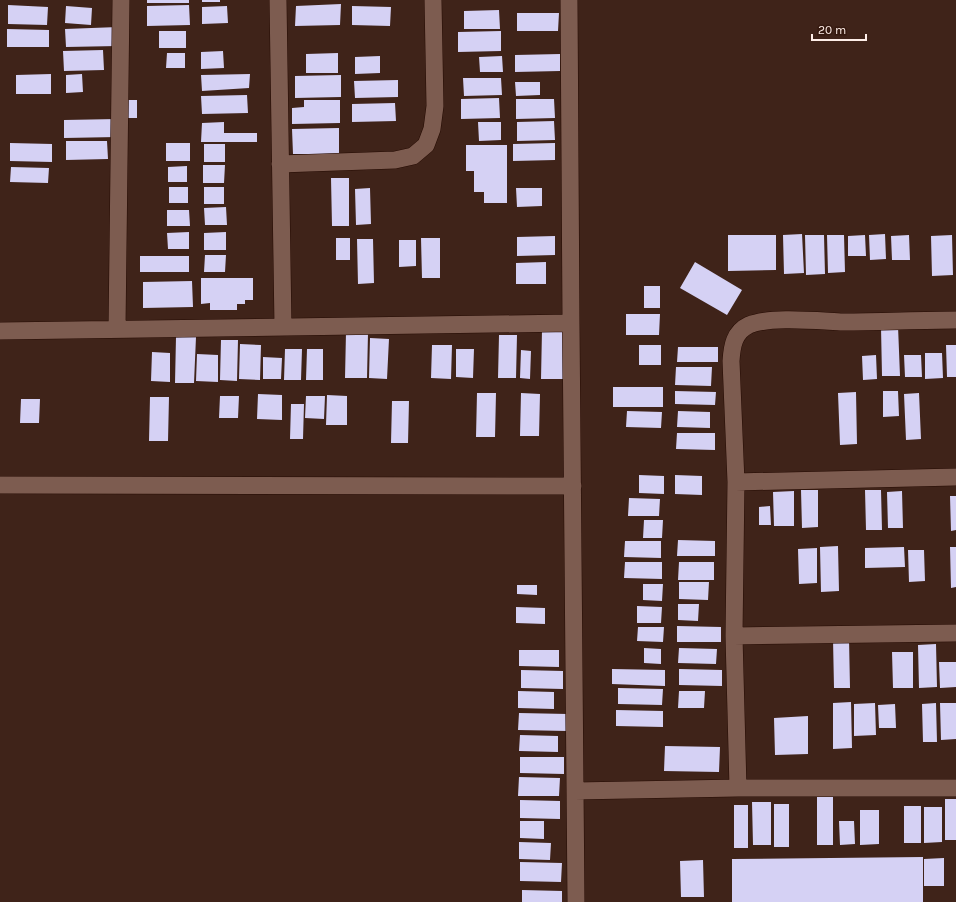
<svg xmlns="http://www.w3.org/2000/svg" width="956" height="902" font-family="Karla,sans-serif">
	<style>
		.building { fill: #d5d1f4 }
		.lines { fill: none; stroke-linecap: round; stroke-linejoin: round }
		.street-casing { stroke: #250b03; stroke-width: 18 }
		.street { stroke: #7d5c50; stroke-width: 17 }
	</style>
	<rect width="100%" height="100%" fill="#3f2319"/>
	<path class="building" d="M147 0H189V3H147Z
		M202 0H220V2H202Z
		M341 4 340 25 295 26 296 6Z
		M8 5 48 7 47 25 8 24Z
		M189 5 190 25 147 26V6Z
		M66 6 92 8 91 25 65 23Z
		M227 6 228 23 202 24V7Z
		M352 6 391 7 390 26 352 25Z
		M499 10 500 29H464V11Z
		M517 13H559L558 31H517Z
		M118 27V46L66 47 65 29Z
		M7 29 49 30V47H7Z
		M159 31H186V48H159Z
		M501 31V51L458 52V32Z
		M103 50 104 70 64 71 63 51Z
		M223 51 224 68 201 69V52Z
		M167 53H185V68H166Z
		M338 53V73H306V54Z
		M560 54V71L515 72V55Z
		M380 56V73L355 74V57Z
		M502 56 503 72H480L479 57Z
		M51 74V94H16V75Z
		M82 74 83 92 66 93V75Z
		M250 74 249 88 202 91 201 75Z
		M341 75V97L295 98V76Z
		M463 78H501L502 95 464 96Z
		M398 80V97L355 98 354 81Z
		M515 82H540V95L516 96Z
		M247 95 248 113 202 114 201 96Z
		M499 98 500 118 461 119V99Z
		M516 99H554L555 118 516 119Z
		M128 100H137V118H128Z
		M304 100H340V123L292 124V108L304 107Z
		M395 103 396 121 352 122V104Z
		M117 119V137L64 138V120Z
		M554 121 555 140 517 141V122Z
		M224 122V133H257V142H201L202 123Z
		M478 122H501V140L479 141Z
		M339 128V154H293L292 129Z
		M66 141H107L108 159 66 160Z
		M10 143 52 144V162L10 161Z
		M166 143H190V161H166Z
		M555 143V160L513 161V144Z
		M204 144H225V162H204Z
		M466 145H507V203H484V192H474V171H466Z
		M203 165H225L224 183H203Z
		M187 166V182H168V167Z
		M11 167 49 168 48 183 10 182Z
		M331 178H349V226H332Z
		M169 187H188V203H169Z
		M204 187H224V204H204Z
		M370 188 371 224 356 225 355 189Z
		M516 188H542V206L517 207Z
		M226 207 227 225H205L204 208Z
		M167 210H189L190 226H167Z
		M189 232V249H168L167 233Z
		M226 232V250H204V233Z
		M802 234 804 273 784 274 783 235Z
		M885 234 886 259 870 260 869 235Z
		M728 235H776V270L728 271Z
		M805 235H824L825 274 806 275Z
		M827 235H844L845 272 828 273Z
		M865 235 866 256H848V236Z
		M909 235 910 260H892L891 236Z
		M952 235 953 275 932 276 931 236Z
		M555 236V255L517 256V237Z
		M336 238H350V260H336Z
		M421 238H440V278H422Z
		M357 239H373L374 283 358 284Z
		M399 240H416V266L399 267Z
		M205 255H226L225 272H204Z
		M140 256H189V272H140Z
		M546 262V284H516V263Z
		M695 262 742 290 727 315 680 288Z
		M201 278H253V300H245V304H237V310H210V303L201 304Z
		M192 281 193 307 143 308V282Z
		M644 286H660V308H644Z
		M626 314H660L659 335H626Z
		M898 326 900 376H882L881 327Z
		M542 330 565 331 563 379H541Z
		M346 332 368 333 367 378H345Z
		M499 335H517L516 378H498Z
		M176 337H196L194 383H175Z
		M370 338 389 339 387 379 369 378Z
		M221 340H238L237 381 220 380Z
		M240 344 261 345 260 380 239 379Z
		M432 345H452L451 379 431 378Z
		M639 345H661V365H639Z
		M946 345H956V377H947Z
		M678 347H718V362H677Z
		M285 349H302L301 380H284Z
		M307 349H323V380H306Z
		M456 349H474L473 378 456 377Z
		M521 350 531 351 530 379 520 378Z
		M152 352 170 353V382L151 381Z
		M925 353H942L943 378 925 379Z
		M197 354 218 355V382L196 381Z
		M876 355 877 379 863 380 862 356Z
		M904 355H921L922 377H905Z
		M263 357 282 358 281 379H263Z
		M676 367H712L711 386 675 385Z
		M613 387H663V407H613Z
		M675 391 716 392 715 405 675 404Z
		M883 391H898L899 416 883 417Z
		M856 392 857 444 840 445 838 393Z
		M477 393H496L495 437H476Z
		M521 393 540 394 539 436H520Z
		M919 393 921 439 906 440 904 394Z
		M258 394 282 395V420L257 419Z
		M327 395 347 396V425H326Z
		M220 396H239L238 418H219Z
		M306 396H325L324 419 305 418Z
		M150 397H169L168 441H149Z
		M21 399H40L39 423H20Z
		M392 401H409L408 443H391Z
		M291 404H304L303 439H290Z
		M627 411 662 412 661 428 626 427Z
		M678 411 710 412V428L677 427Z
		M677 433H715V450L676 449Z
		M639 475 664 476V494L639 493Z
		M675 475 702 476V495L675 494Z
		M801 490H818V527L802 528Z
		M865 490H881L882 530H866Z
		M794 491V526H774L773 492Z
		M902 491 903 528H888L887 492Z
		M950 496H956V530L951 531Z
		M629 498 660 499 659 516H628Z
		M770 506 771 525H759V507Z
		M644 520H663L662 538H643Z
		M678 540 715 541V556H677Z
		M625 541H661V558L624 557Z
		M838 546 839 591 821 592 820 547Z
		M904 547 905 567 865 568V548Z
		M950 547H956V587L951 588Z
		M817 548V583L799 584 798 549Z
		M908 550H924L925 581 909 582Z
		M625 562H662V579L624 578Z
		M679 562H714V580H678Z
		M679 582H709L708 600 679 599Z
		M643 584H663L662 601 643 600Z
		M517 585H537V595L517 594Z
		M678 604H699L698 621 678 620Z
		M637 606 662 607 661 623H637Z
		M516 607 545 608V624L516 623Z
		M677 626 721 627V642H677Z
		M638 627H664L663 642 637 641Z
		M849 638 850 688H834L833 639Z
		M936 644 937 687 919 688 918 645Z
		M644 648 661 649V664L644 663Z
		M679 648 717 649 716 664 678 663Z
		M519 650H559V667L519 666Z
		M892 652H913V688H893Z
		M939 662H956V687L940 688Z
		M612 669 665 670V686L612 684Z
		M679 669 722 670V686L679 685Z
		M521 670 563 671V689L521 688Z
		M618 688 663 689 662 705 618 704Z
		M518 691 554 692V709L518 708Z
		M679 691H705L704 708H678Z
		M851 702 852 748 833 749V703Z
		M875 703 876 735 854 736V704Z
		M936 703 937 742H923L922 704Z
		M940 703H956V739L941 740Z
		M895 704 896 728H879L878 705Z
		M616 710 663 711V727L616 726Z
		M519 713 568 714 567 731 518 730Z
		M808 716V754L775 755 774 718Z
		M520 735 558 736V752L519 751Z
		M665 746 720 747 719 772 664 771Z
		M520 757H564V774L520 773Z
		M519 777 560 778 559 796H518Z
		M817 793H833V845H817Z
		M945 799H956V840H945Z
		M520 800 560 801V819L520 818Z
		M752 802H771V845H753Z
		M774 804H789V847H774Z
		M734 805H748V848H734Z
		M904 806H921V843H904Z
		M924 807H942V842L924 843Z
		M860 810H879V844L860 845Z
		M520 821H544V839L520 838Z
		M839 821H854L855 844 840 845Z
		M519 842 551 843 550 860 519 859Z
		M923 857V902H732V859Z
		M944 858V886H924V859Z
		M703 860 704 897H681L680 861Z
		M520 862 562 863 561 882 520 881Z
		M522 890 562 891V902H522Z"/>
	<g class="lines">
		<defs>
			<path id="street" d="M278 0 283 327
				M569 0 571 323
				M280 164 395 160 413 156 426 145 432 129 435 106 433 0
				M117 329 121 0
				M0 331 571 323 576 902
				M736 482 956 477
				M0 485 573 486
				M734 636 956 633
				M738 788H956
				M575 791 738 788 734 636 736 482 731 361C732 346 734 332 749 325 770 316 819 321 843 322 881 322 919 320 956 320"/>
		</defs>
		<use href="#street" class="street-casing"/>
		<use href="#street" class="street"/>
	</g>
	<path d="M812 34v6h54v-6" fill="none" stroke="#feeee8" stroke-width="2"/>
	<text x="818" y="34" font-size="12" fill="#feeee8" stroke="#35190f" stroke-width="3" paint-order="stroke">20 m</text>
</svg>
